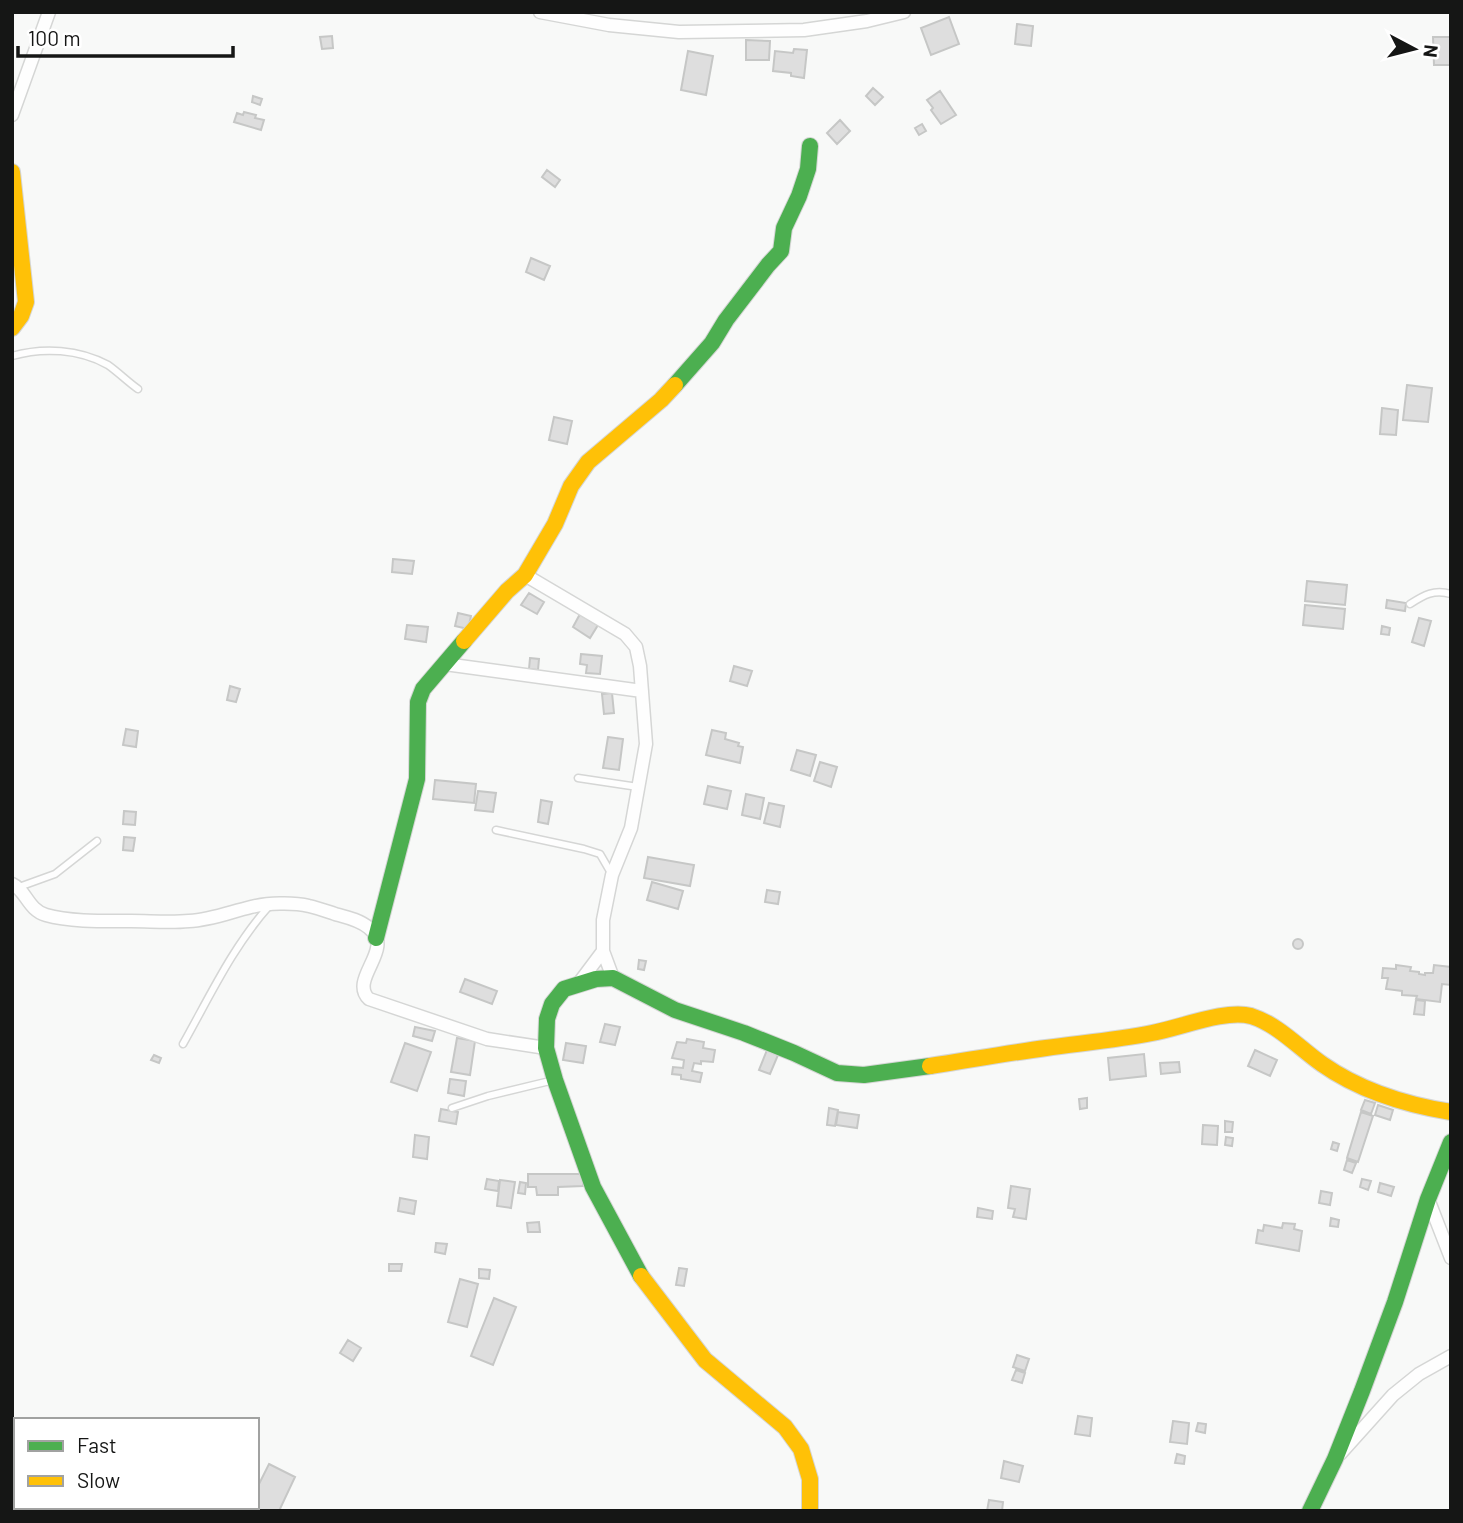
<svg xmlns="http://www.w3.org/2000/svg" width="1463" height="1523" font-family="Barlow,sans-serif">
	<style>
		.building { fill: #dedede; stroke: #c6c7c6; stroke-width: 2 }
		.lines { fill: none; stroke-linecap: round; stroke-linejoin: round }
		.lane-casing { stroke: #d5d6d5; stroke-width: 9 }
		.street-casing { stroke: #d5d6d5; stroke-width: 15 }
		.fast-casing { stroke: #d5d6d5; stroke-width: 18 }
		.slow-casing { stroke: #d5d6d5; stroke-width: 18 }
		.lane { stroke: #fefefe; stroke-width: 6 }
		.street { stroke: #fefefe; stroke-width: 12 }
		.fast { stroke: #4caf50; stroke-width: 16 }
		.slow { stroke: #ffc107; stroke-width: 16 }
	</style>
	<rect width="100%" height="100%" fill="#f8f9f8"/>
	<path class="building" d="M949 17 959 44 931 55 921 28Z
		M1017 24 1033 26 1031 46 1015 44Z
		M332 36 333 48 322 49 320 37Z
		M1433 37H1451V65H1434Z
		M746 40 770 41 769 60H746Z
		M794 49 807 50 804 78 791 76V73L773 71 775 51 793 53Z
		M688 51 713 56 706 95 681 90Z
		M873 88 883 97 875 105 866 96Z
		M940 91 956 115 941 124 931 110 933 108 927 100Z
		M253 96 262 99 260 105 252 102Z
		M244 112 256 115 255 118 264 120 261 130 234 122 237 113 243 115Z
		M840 120 850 131 837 144 827 133Z
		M922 124 926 131 919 135 915 128Z
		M547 170 560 180 555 187 542 177Z
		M531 258 550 266 544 280 526 272Z
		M1407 385 1432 388 1428 422 1403 420Z
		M1382 408 1398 410 1396 435 1380 434Z
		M554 417 572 421 567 444 549 440Z
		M393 559 414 561 412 574 392 572Z
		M1307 581 1347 585 1345 605 1305 601Z
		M529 593 544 602 537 614 521 605Z
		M1387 600 1406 603 1405 611 1386 608Z
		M1305 605 1345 609 1343 629 1303 625Z
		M458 613 471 616 468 629 455 626Z
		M580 614 598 625 590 638 573 627Z
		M1419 618 1431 621 1424 646 1412 642Z
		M407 625 428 627 426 642 405 639Z
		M1382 626 1390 628 1389 635 1381 634Z
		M581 654 602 656 600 674 586 673 587 665 580 664Z
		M530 658 539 659 538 670 529 669Z
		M734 666 752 671 747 686 730 681Z
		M230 686 240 689 236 702 227 700Z
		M612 693 614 713 604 714 602 694Z
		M126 729 138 731 136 747 123 745Z
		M712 730 726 733 725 739 739 743 738 746 743 747 740 763 706 755Z
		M608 737 623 739 619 770 603 768Z
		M797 750 816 755 810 776 791 770Z
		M820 762 837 767 831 787 814 781Z
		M435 780 476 784 474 803 433 799Z
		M708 786 731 791 727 809 704 804Z
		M478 791 496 793 493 812 475 810Z
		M746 794 764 798 760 819 742 815Z
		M541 800 552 802 548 824 538 822Z
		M769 803 784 806 780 827 764 823Z
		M124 811 136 812 135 825 123 824Z
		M124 837 135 838 133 851 123 850Z
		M648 857 694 865 690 886 644 878Z
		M652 882 683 891 678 909 647 900Z
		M767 890 780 892 778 904 765 902Z
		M1293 944a5 5 0 1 1 10 0a5 5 0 1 1-10 0Z
		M639 960 646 961 644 970 638 969Z
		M1396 965 1411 967 1410 971 1419 972V974L1425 975V973H1433L1434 965 1451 967V985L1442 984 1440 1002 1416 999 1417 996 1402 995V991L1386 989 1388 978H1382L1383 968 1396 969Z
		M465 979 497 991 492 1004 460 992Z
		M1416 1000 1425 1001 1424 1015 1414 1014Z
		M605 1024 620 1027 615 1045 600 1042Z
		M415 1027 435 1031 432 1041 413 1036Z
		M457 1038 475 1041 470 1075 451 1072Z
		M687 1039 704 1042 703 1048 715 1050 713 1062 701 1061V1064L694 1063 692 1071 702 1073 700 1082 681 1079V1075L672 1074 673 1067 683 1068 684 1060 672 1058 677 1042 686 1043Z
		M405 1043 431 1052 417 1091 391 1082Z
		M566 1043 586 1046 583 1063 563 1060Z
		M767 1050 778 1055 770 1074 759 1070Z
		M1255 1050 1277 1060 1270 1076 1248 1066Z
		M1144 1054 1146 1076 1110 1080 1108 1058Z
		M154 1055 161 1058 159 1063 151 1060Z
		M1179 1062 1180 1072 1161 1074 1160 1063Z
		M450 1079 466 1081 464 1096 448 1093Z
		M1087 1098V1108L1080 1109 1079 1099Z
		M1365 1100 1375 1103 1371 1114 1361 1110Z
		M1378 1105 1393 1110 1390 1120 1375 1115Z
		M829 1108 838 1110 835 1126 827 1125Z
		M441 1109 458 1112 456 1124 439 1121Z
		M838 1112 859 1115 857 1128 836 1125Z
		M1361 1112 1373 1116 1358 1162 1347 1158Z
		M1225 1121 1233 1122 1232 1132H1225Z
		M1203 1125 1218 1126 1217 1145 1202 1144Z
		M415 1135 429 1137 427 1159 413 1157Z
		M1226 1137 1233 1138 1232 1146 1225 1145Z
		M1333 1142 1339 1144 1337 1151 1331 1149Z
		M1347 1160 1356 1163 1352 1173 1344 1170Z
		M528 1174H583V1186L558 1187V1195H537L536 1187H528Z
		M487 1179 499 1181 498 1191 485 1189Z
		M1362 1179 1371 1181 1368 1190 1360 1187Z
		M500 1180 515 1182 511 1208 497 1206Z
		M520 1182 526 1183 525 1194 518 1193Z
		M1380 1183 1394 1187 1391 1196 1378 1192Z
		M1011 1186 1030 1189 1026 1219 1013 1217 1015 1209 1008 1208Z
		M1321 1191 1332 1193 1330 1205 1319 1203Z
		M400 1198 416 1201 414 1214 398 1211Z
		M978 1208 993 1211 992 1219 977 1217Z
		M1331 1218 1339 1220 1338 1227 1330 1226Z
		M539 1222 540 1232H528L527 1223Z
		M1283 1223 1295 1224 1294 1229 1302 1231 1299 1251 1256 1243 1258 1230 1263 1231 1264 1225 1282 1228Z
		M436 1243 447 1244 445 1254 435 1252Z
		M389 1264H402L401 1271H389Z
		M679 1268 687 1269 684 1286 676 1285Z
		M479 1269 490 1270 489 1279 479 1278Z
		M460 1279 478 1284 467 1327 448 1322Z
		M494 1298 516 1307 493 1365 471 1356Z
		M348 1340 361 1348 353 1361 340 1353Z
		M1017 1355 1029 1359 1025 1371 1013 1367Z
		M1016 1370 1025 1373 1022 1383 1012 1380Z
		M1078 1416 1092 1418 1090 1436 1075 1434Z
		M1173 1421 1189 1423 1187 1444 1170 1442Z
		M1198 1423 1206 1424 1205 1433 1196 1431Z
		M1177 1454 1185 1456 1184 1464 1175 1463Z
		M1004 1461 1023 1466 1019 1482 1001 1478Z
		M269 1464 295 1477 279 1511H247L248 1507H257V1488Z
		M989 1500 1003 1502 1002 1511H987Z"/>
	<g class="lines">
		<defs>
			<path id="lane" d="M12 356C43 347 79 349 108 365 118 372 128 382 138 389
				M1410 604C1424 595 1434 589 1451 594
				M578 778 638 787
				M496 830 584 849 600 854 611 873
				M19 887 55 874 97 841
				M183 1044C210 996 233 946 270 905
				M452 1108 488 1096 554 1080"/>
			<path id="street" d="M540 12 609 25 679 32 804 30 867 21 904 12
				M12 115 49 12
				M525 575 625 634 636 647 640 666 646 744 631 828 612 875 603 920V951L613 978
				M445 664 642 691
				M12 884C26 890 28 910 46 915 70 922 106 921 131 921 150 921 170 923 189 921 211 920 230 912 251 907 267 903 293 902 309 906 318 908 326 911 335 914 346 917 360 920 369 928 396 949 348 979 369 999L487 1039 546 1048
				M579 983 603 951
				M1428 1199 1451 1258
				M1340 1454 1393 1395 1419 1374 1451 1356"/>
			<path id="fast" d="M675 385 712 343 726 320 768 265 781 251 784 228 799 196 808 169 810 146
				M376 938 417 779 418 702 423 689 464 641
				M641 1276 593 1187 555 1080 546 1048 547 1019 552 1004 564 989 596 979 613 978 675 1010 744 1033 794 1053 837 1073 864 1075 930 1066
				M1310 1511 1335 1459 1362 1391 1395 1302 1428 1199 1451 1142"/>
			<path id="slow" d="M12 172 26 302 21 316 12 328
				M464 641 507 591 525 575 555 524 571 486 588 462 661 400 675 385
				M930 1066C969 1060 1008 1053 1046 1048 1082 1043 1117 1040 1152 1033 1180 1028 1225 1009 1251 1016 1279 1025 1299 1048 1322 1064 1359 1090 1407 1105 1451 1112
				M641 1276 705 1360 785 1427 801 1449 810 1479V1511"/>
		</defs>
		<use href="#lane" class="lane-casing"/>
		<use href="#street" class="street-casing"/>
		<use href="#fast" class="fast-casing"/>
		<use href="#slow" class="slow-casing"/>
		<use href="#lane" class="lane"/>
		<use href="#street" class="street"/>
		<use href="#fast" class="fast"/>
		<use href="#slow" class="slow"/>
	</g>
	<rect width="1463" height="1523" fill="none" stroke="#151615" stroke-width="28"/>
	<rect x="14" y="1418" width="245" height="91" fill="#ffffff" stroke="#a1a2a1" stroke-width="2"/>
	<rect x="28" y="1441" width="35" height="10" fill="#4caf50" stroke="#a1a2a1" stroke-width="2"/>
	<text x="77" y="1453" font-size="21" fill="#151615">Fast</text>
	<rect x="28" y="1476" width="35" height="10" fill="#ffc107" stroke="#a1a2a1" stroke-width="2"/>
	<text x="77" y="1488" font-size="21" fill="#151615">Slow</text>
	<g transform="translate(1414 49) rotate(97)" stroke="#ffffff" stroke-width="5" paint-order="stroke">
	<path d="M0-5L12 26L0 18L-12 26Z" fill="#151615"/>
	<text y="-10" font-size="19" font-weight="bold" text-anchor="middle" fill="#151615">N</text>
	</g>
	<path d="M18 46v10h215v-10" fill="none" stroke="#151615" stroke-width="3.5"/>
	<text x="28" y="46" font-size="21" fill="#151615" stroke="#ffffff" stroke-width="5" paint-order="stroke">100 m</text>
</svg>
